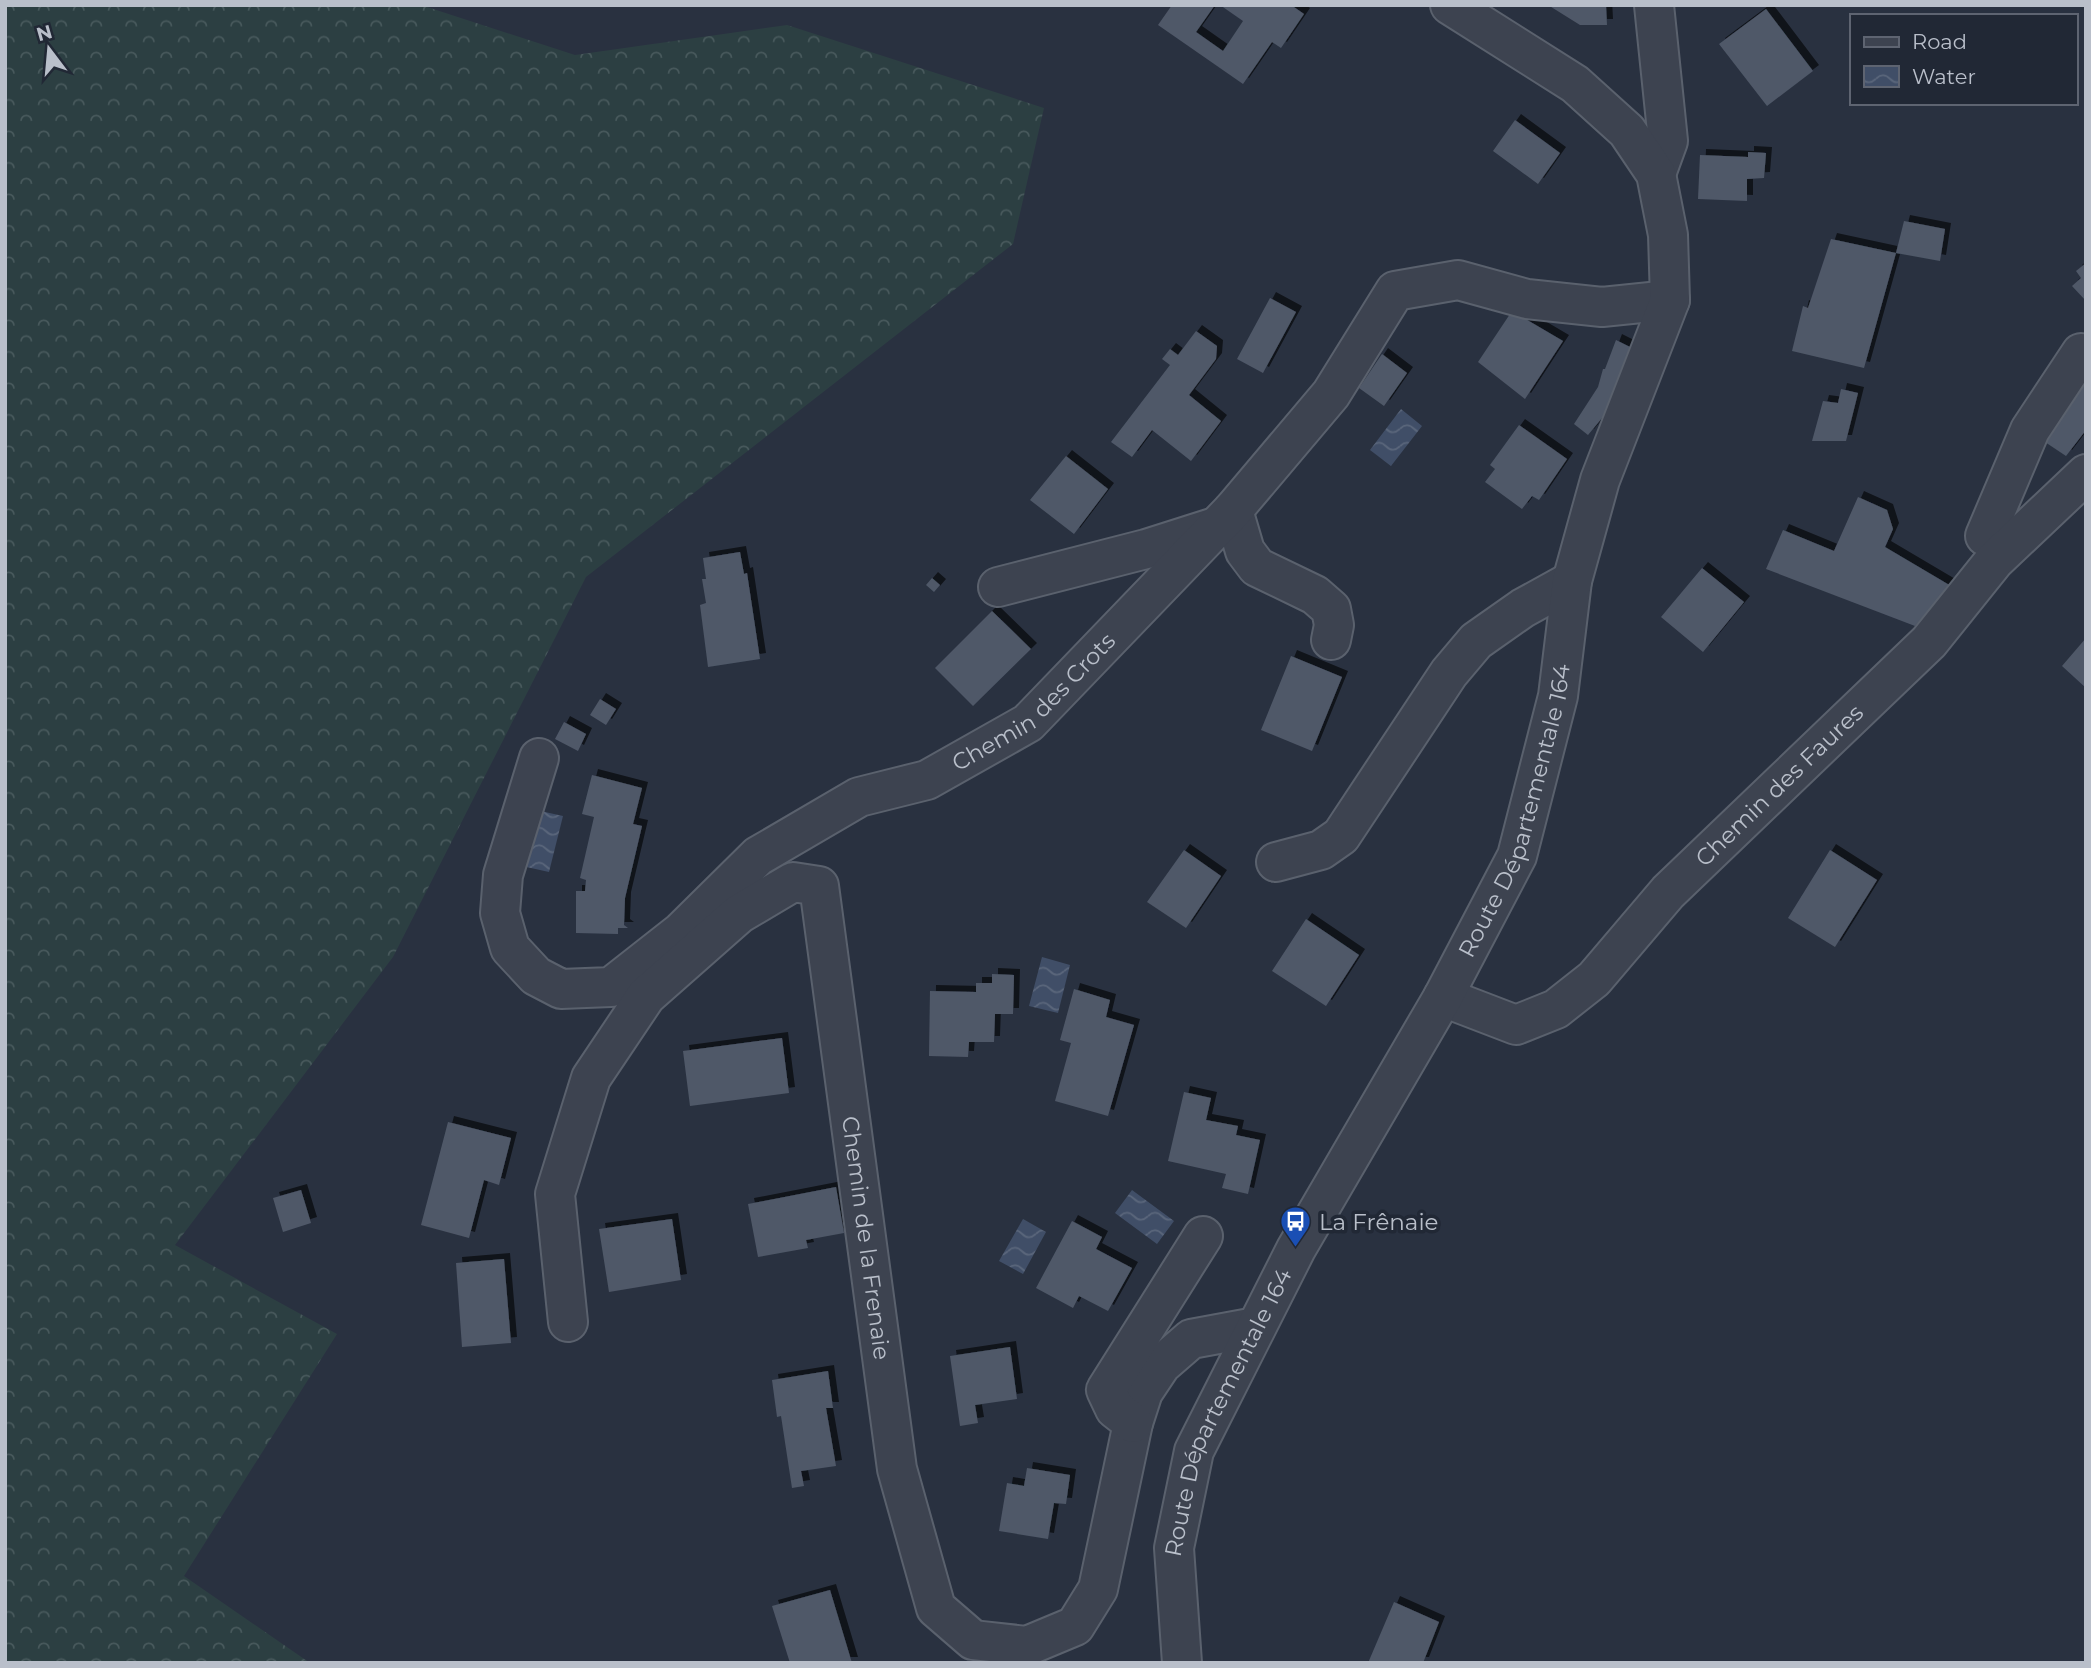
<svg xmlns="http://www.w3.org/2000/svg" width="2091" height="1668" font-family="Montserrat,sans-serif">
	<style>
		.forest { fill: url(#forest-crowns) }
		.water { fill: url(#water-waves) }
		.building { fill: #4f5868; filter: url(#shadow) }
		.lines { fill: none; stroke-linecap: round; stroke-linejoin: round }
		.minor-casing { stroke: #5a616d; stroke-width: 42 }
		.minor { stroke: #3d4350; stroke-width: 38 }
		.labels { text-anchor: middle; stroke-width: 7; stroke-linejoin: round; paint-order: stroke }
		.street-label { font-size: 23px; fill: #b9bfca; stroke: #212835 }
		.poi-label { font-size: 23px; fill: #b9bfca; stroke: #212835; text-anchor: start }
	</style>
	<defs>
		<pattern id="forest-crowns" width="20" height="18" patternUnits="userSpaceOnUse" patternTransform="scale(1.75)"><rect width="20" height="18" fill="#2c3f42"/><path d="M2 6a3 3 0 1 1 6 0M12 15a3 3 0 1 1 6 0" fill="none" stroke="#48595c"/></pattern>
		<pattern id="water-waves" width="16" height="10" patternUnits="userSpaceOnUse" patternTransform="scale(1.75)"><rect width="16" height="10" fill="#404e67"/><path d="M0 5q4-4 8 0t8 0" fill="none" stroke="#5a667b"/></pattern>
		<filter id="shadow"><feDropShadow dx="6" dy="-6" stdDeviation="0" flood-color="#0009"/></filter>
	</defs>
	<rect width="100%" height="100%" fill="#293140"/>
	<path class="forest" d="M5 5H421L575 55 787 25 1044 108 1013 244 586 577 393 957 175 1245 337 1334 184 1576 310 1663H5Z"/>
	<path class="water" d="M1401 409 1422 426 1391 466 1370 450Z
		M536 810 563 816 549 872 522 866Z
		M1042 957 1070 965 1058 1013 1029 1006Z
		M1132 1190 1174 1221 1157 1244 1115 1213Z
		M1023 1219 1046 1232 1023 1274 999 1261Z"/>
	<path class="building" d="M1172 5H1215L1196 32 1223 51 1243 21 1220 5H1291L1304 14 1281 48 1272 42 1243 84 1158 25Z
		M1548 5H1606L1607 25H1580Z
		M1766 9 1813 71 1767 106 1719 44Z
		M1515 120 1560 153 1538 184 1493 151Z
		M1748 152 1766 153 1764 178 1747 179V201L1698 199 1700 155 1748 157Z
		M1904 221 1945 229 1940 261 1896 253 1864 368 1792 351 1803 306 1808 308 1831 239 1896 253Z
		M2086 263V301L2072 286 2081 278 2076 271Z
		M1270 298 1296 312 1263 373 1237 359Z
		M1512 311 1563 341 1525 399 1478 362Z
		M1196 331 1217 346 1216 359 1189 395 1221 421 1191 461 1152 430 1132 457 1111 442 1170 365 1162 359 1170 349 1178 355Z
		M1616 340 1634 349 1607 412 1588 435 1574 424 1598 387 1603 369H1605Z
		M1382 354 1407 373 1384 406 1359 388Z
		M2086 374V430L2066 456 2042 440Z
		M1841 389 1858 393 1846 441H1812L1823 401 1838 403Z
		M1519 425 1567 459 1539 500 1532 496 1522 509 1485 482 1495 469 1490 465Z
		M1066 456 1108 489 1074 534 1030 500Z
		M1858 497 1887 510 1893 529 1885 547 1951 586 1915 626 1766 569 1783 530 1834 551Z
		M740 552 744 574 747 573 760 659 708 667 700 605 706 603 702 579H706L703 558Z
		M1702 568 1744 602 1703 652 1661 617Z
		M932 578 940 585 934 592 926 585Z
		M992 611 1031 649 973 706 935 668Z
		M2086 638V688L2062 666Z
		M1291 656 1342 677 1312 751 1261 730Z
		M600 699 616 709 606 725 590 715Z
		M564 722 586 734 578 751 555 739Z
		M592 775 642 788 633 824 642 826 625 898 624 925 628 928H618V934L576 933V891H585L586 880 580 878 594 817 582 814Z
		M1184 850 1221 876 1186 928 1147 902Z
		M1830 850 1877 880 1835 947 1788 918Z
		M1306 919 1359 955 1326 1006 1272 971Z
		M992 974 1014 975 1013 1014H995L994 1042H969L968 1057 929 1056 930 991 976 992V983H992Z
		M1074 989 1110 1000 1106 1017 1134 1025 1108 1116 1055 1101 1071 1043 1060 1040Z
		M782 1038 789 1093 690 1106 683 1051Z
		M1184 1092 1211 1098 1206 1120 1238 1126 1236 1135 1260 1140 1248 1194 1222 1188 1226 1174 1168 1161Z
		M448 1122 511 1138 499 1185 484 1180 469 1238 421 1225Z
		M836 1187 844 1233 806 1240 808 1248 758 1257 748 1204Z
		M301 1190 311 1223 283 1232 273 1198Z
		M672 1219 681 1280 609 1292 599 1229Z
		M1072 1221 1102 1237 1096 1249 1132 1268 1108 1311 1079 1296 1073 1308 1036 1288Z
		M504 1259 511 1343 462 1347 456 1263Z
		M1010 1347 1017 1399 975 1405 978 1423 960 1426 950 1356Z
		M828 1371 833 1408H826L836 1466 801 1471 804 1486 792 1488 781 1416 777 1417 772 1380Z
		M1027 1468 1070 1475 1066 1504 1054 1503 1048 1539 999 1531 1007 1483 1024 1486Z
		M830 1590 852 1663H790L772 1606Z
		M1394 1602 1439 1622 1423 1663H1368Z"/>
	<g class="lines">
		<defs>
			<g id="minor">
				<path d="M1654 5 1668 141 1656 174"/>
				<path d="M1233 510 1245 551 1257 567 1315 595 1331 609 1334 625 1331 640"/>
				<path d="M1985 536 2030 430 2081 353"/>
				<path d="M998 587 1146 549 1212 528"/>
				<path id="s1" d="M539 758 503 875 500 913 510 948 536 976 561 989 611 987 681 932 758 856 859 797 927 780 1028 723 1233 510 1331 394 1395 291 1458 280 1527 299 1602 307 1670 300"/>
				<path d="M1276 862 1321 850 1341 836 1449 673 1476 641 1523 608 1572 581"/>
				<path id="s2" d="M1443 997 1516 1025 1556 1009 1594 979 1668 892 1929 642 1994 561 2086 474"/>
				<path id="s3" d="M568 1322 555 1194 591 1078 646 996 739 914 793 882 819 886 897 1469 936 1608 973 1640 1027 1646 1075 1626 1098 1589 1133 1423 1143 1392 1161 1365 1191 1339 1256 1327"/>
				<path d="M1133 1423 1115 1409 1106 1390 1203 1236"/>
				<path id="s4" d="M1182 1663 1174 1548 1194 1451 1296 1249 1443 997 1517 856 1558 696 1572 581 1600 480 1670 300 1668 235 1656 174 1627 131 1575 84 1450 5"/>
			</g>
		</defs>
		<use href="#minor" class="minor-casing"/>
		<use href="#minor" class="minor"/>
	</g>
	<defs>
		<symbol id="bus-pin" viewBox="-11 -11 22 30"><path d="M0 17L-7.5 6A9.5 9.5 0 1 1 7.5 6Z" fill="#1a4fb4" stroke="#212835"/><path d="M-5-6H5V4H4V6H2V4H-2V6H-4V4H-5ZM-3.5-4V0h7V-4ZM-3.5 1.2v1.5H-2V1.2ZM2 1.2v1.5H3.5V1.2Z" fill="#fff"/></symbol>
	</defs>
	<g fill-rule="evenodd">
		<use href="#bus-pin" x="1278" y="1204" width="35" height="47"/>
	</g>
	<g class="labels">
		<g class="street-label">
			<text dy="8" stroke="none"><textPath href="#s1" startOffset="831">Chemin des Crots</textPath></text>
			<text dy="8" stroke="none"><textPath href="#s2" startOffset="438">Chemin des Faures</textPath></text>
			<text dy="8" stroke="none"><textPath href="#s4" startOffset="934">Route Départementale 164</textPath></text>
			<text dy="8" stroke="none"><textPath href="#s3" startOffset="917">Chemin de la Frenaie</textPath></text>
			<text dy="8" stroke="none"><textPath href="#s4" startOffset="262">Route Départementale 164</textPath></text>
		</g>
		<g class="poi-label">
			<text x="1319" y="1230">La Frênaie</text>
		</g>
	</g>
	<rect width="2091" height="1668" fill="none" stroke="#b9bfca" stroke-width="14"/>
	<rect x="1850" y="14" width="228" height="91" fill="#212835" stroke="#5e6471" stroke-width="2"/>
	<rect x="1864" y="37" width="35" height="10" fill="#3d4350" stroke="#5e6471" stroke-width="2"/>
	<text x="1912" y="49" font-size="21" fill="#b9bfca">Road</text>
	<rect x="1864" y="66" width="35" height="21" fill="url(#water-waves)" stroke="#5e6471" stroke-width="2"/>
	<text x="1912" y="84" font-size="21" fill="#b9bfca">Water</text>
	<g transform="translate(49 49) rotate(344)" stroke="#212835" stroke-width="5" paint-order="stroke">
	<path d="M0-5L12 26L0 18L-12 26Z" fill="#b9bfca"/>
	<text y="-10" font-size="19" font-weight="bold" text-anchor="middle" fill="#b9bfca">N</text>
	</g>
</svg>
